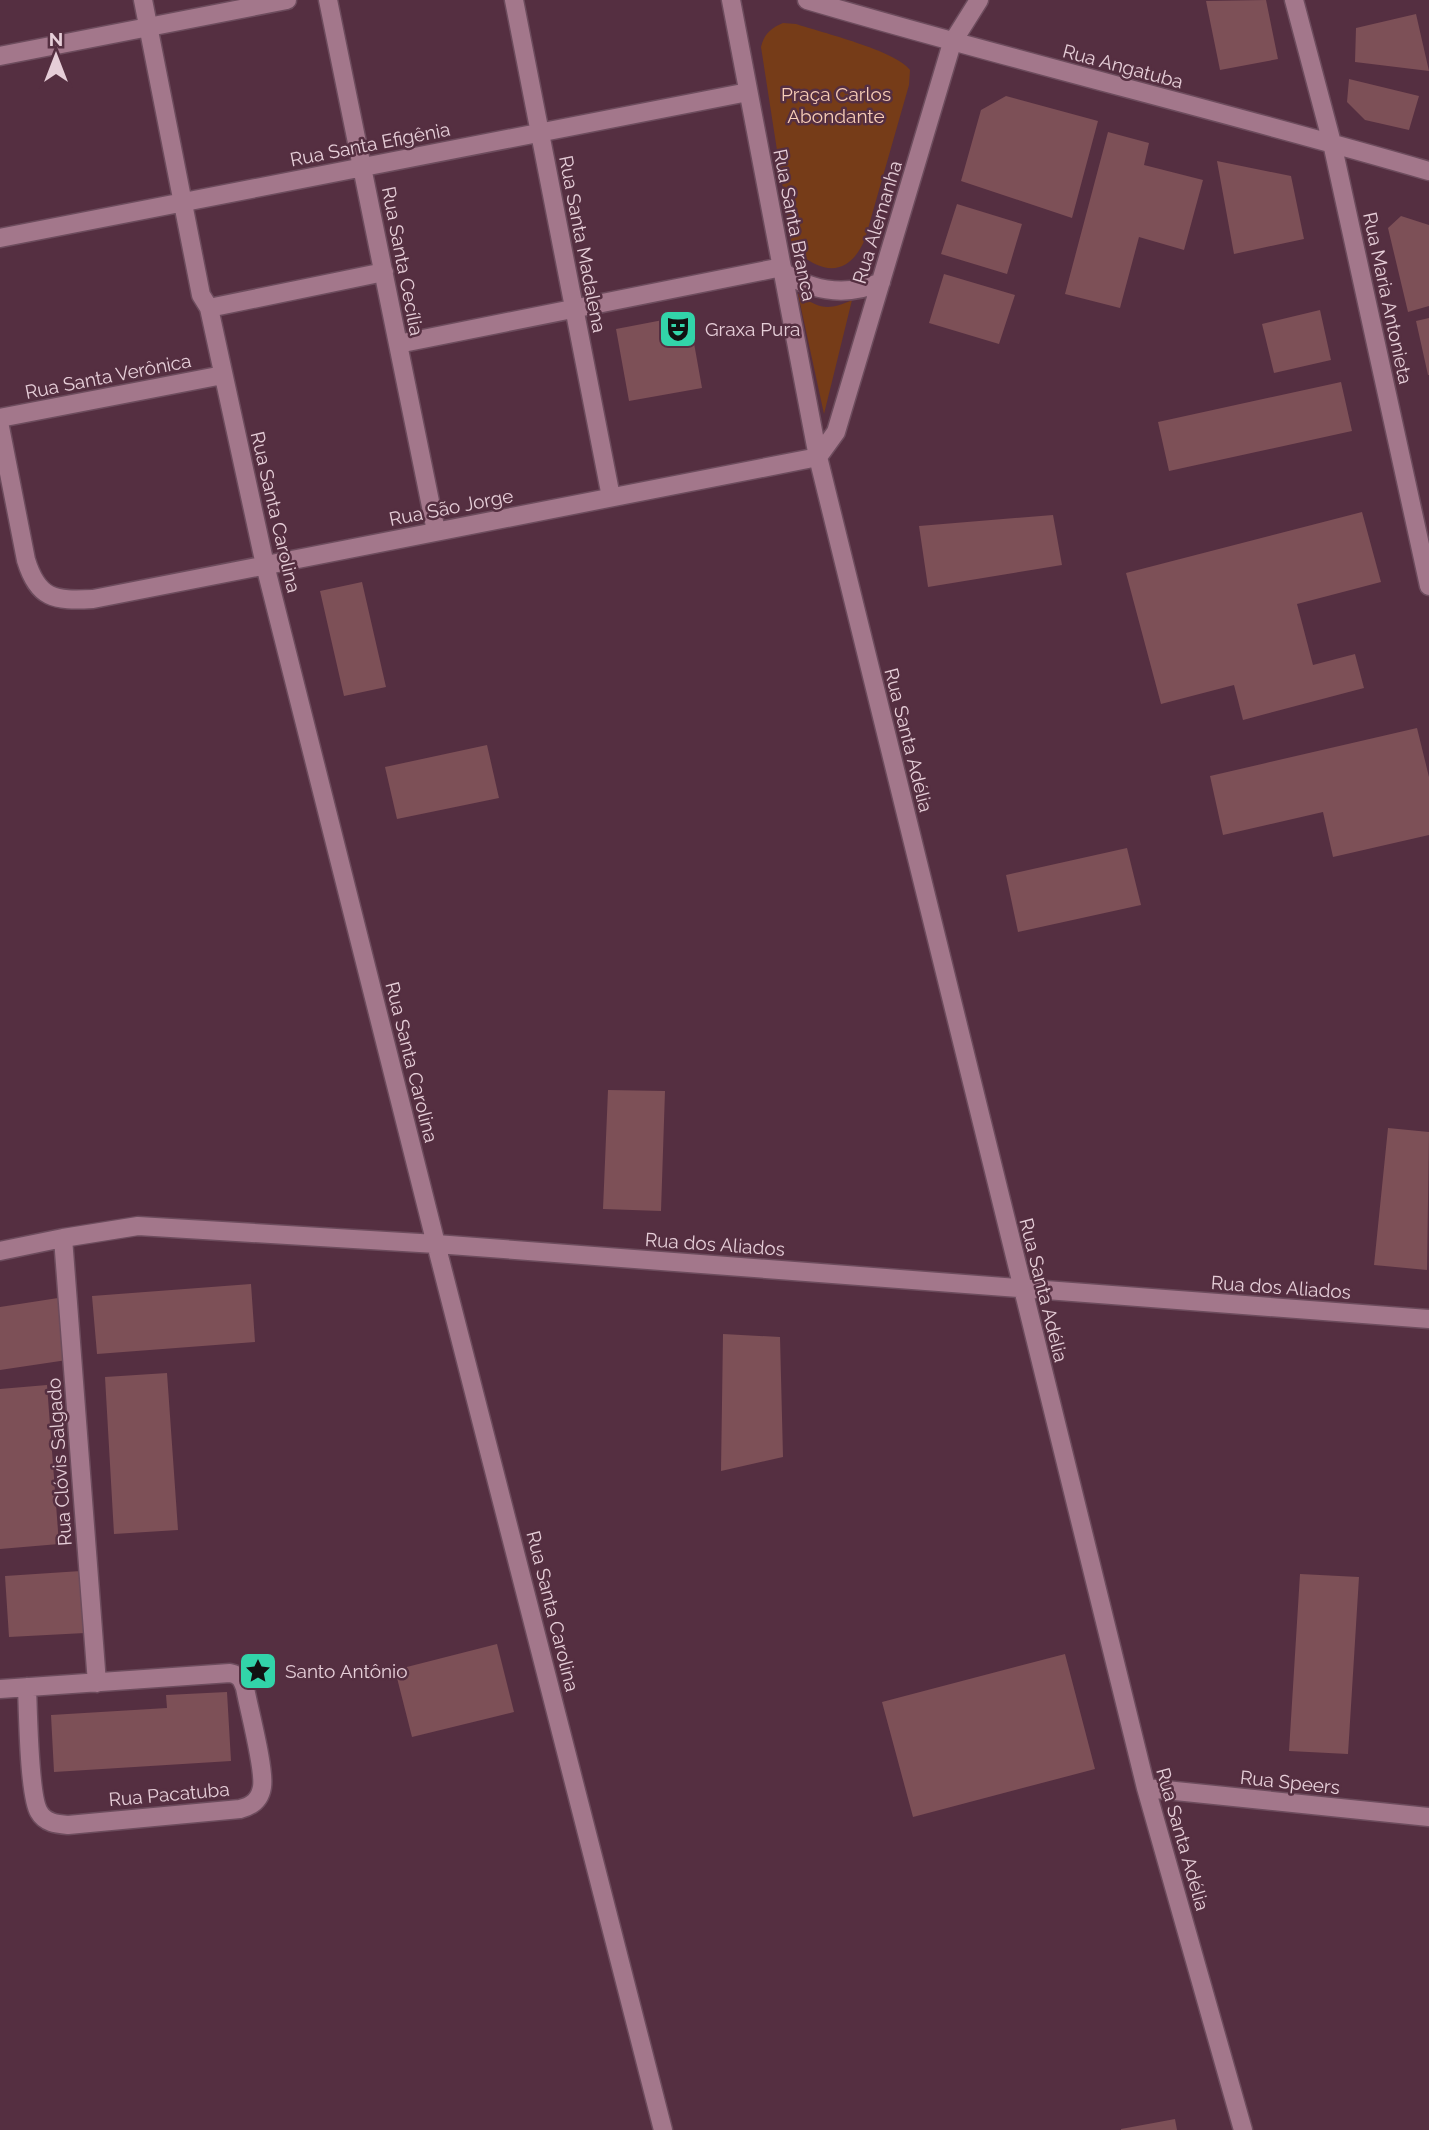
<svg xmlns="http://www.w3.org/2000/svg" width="1429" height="2130" font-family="Raleway,sans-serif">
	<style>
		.green { fill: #763c18 }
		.building { fill: #7d5057 }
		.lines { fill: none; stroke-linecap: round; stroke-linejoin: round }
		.minor-casing { stroke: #6d4c5d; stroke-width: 21 }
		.minor { stroke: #a3778b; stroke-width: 18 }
		.labels { text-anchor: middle; stroke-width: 5; stroke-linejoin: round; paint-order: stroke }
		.street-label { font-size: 19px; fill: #e6ced8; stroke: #552f41 }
		.park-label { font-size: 19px; fill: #f7cdb7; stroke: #552f41 }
		.poi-label { font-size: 19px; fill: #e6ced8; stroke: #552f41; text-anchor: start }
	</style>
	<rect width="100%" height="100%" fill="#552f41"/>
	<path class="green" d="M783 23 796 24C820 32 897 51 910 70L909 85 865 239C848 279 820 274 792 247L761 47C764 34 771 28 783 23Z
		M798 294C820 309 828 311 852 300L824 414Z"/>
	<path class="building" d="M1266 0 1278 59 1220 70 1206 1Z
		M1416 14 1429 71 1355 62 1356 28Z
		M1349 79 1419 96 1409 130 1365 120 1347 102Z
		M1006 96 1098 121 1072 218 961 181 981 110Z
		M1108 132 1149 143 1144 165 1203 180 1184 250 1139 237 1120 308 1065 294Z
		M1217 161 1291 176 1304 239 1234 254Z
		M957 204 1022 224 1007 274 941 254Z
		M1401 216 1429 225V306L1408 312 1388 228Z
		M944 274 1015 295 999 344 929 323Z
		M1320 310 1331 360 1274 373 1262 324Z
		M689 315 702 388 629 401 616 329Z
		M1429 318V375H1428L1416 321Z
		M1341 382 1352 431 1169 471 1158 422Z
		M1362 512 1381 582 1297 604 1313 665 1355 654 1364 688 1243 720 1234 685 1161 704 1126 573Z
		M1053 515 1062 565 928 587 919 526Z
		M362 582 386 687 344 696 320 591Z
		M1417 728 1429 777V835L1333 857 1323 812 1223 835 1210 776Z
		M487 745 499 798 397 819 385 767Z
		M1127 848 1141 905 1018 932 1006 875Z
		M608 1090 665 1091 661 1211 603 1209Z
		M1388 1128 1429 1132 1427 1270 1374 1265Z
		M251 1284 255 1342 97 1354 92 1296Z
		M58 1298 67 1360 0 1370V1307Z
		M723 1334 780 1337 783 1457 721 1471Z
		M167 1373 178 1530 114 1534 105 1377Z
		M47 1385 59 1544 0 1549V1389Z
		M81 1571 85 1633 9 1637 5 1576Z
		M1300 1574 1359 1577 1348 1754 1289 1751Z
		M497 1644 514 1712 412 1737 395 1670Z
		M1065 1654 1095 1769 913 1817 882 1702Z
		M227 1692 231 1761 54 1772 51 1715 167 1708 166 1695Z
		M1175 2119 1177 2130H1121V2129Z"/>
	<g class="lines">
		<defs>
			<path id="minor" d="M143 0 201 295 209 308 265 565 436 1244 663 2130
				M328 0 436 531
				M514 0 611 497
				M731 0 818 457 1146 1788 1243 2130
				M807 0C1014 61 1223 111 1429 171
				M1294 0 1332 143 1429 586
				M0 56 287 0
				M0 238 748 92
				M783 272C814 292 846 297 881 282
				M209 308 384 272
				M398 344 782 267
				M0 418 223 375
				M0 427 26 560C38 599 54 601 93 599L818 457
				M818 457 836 432 952 43 979 0
				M63 1238 97 1683
				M0 1251 63 1238 138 1226 436 1244 1429 1319
				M0 1689 230 1673C240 1675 242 1679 245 1688 249 1710 265 1769 262 1787 260 1800 252 1806 240 1809L68 1825C57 1824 45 1823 39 1812 29 1796 28 1711 27 1687
				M1146 1788 1429 1817"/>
		</defs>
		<use href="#minor" class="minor-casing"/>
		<use href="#minor" class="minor"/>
	</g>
	<defs>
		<symbol id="theatre-square" viewBox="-11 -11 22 22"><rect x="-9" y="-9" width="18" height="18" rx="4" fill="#32d4a9" stroke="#552f41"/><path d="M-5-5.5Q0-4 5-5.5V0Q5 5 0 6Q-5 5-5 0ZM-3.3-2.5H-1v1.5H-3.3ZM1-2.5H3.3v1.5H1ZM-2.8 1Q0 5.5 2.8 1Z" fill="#111"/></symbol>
		<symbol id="sight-square" viewBox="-11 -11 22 22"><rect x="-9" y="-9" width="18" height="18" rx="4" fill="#32d4a9" stroke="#552f41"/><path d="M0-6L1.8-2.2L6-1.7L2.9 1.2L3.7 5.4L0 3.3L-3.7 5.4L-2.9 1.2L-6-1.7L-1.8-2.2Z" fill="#111"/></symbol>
	</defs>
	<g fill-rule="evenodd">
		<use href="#theatre-square" x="656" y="307" width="44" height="44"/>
		<use href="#sight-square" x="236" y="1649" width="44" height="44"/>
	</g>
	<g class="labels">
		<g class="street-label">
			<text transform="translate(1123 66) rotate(15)" y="7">Rua Angatuba</text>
			<text transform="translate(370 144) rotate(-11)" y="7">Rua Santa Efigênia</text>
			<text transform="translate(877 222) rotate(-73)" y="7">Rua Alemanha</text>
			<text transform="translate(795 225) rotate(79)" y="7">Rua Santa Branca</text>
			<text transform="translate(583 244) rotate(79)" y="7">Rua Santa Madalena</text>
			<text transform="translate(403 261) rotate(79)" y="7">Rua Santa Cecília</text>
			<text transform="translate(1388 298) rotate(78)" y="7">Rua Maria Antonieta</text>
			<text transform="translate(108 376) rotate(-11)" y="7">Rua Santa Verônica</text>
			<text transform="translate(451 507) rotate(-11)" y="7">Rua São Jorge</text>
			<text transform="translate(276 512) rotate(77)" y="7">Rua Santa Carolina</text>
			<text transform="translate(909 740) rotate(76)" y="7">Rua Santa Adélia</text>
			<text transform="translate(412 1062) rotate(76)" y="7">Rua Santa Carolina</text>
			<text transform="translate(715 1244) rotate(4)" y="7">Rua dos Aliados</text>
			<text transform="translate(1281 1287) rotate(4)" y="7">Rua dos Aliados</text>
			<text transform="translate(1044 1290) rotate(76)" y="7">Rua Santa Adélia</text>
			<text transform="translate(59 1462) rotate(-94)" y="7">Rua Clóvis Salgado</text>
			<text transform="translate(553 1611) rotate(76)" y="7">Rua Santa Carolina</text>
			<text transform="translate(1290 1782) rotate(6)" y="7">Rua Speers</text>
			<text transform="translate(169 1794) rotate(-5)" y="7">Rua Pacatuba</text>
			<text transform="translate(1183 1839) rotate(74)" y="7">Rua Santa Adélia</text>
		</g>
		<g class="park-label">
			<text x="836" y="101">Praça Carlos<tspan x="836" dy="22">Abondante</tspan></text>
		</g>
		<g class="poi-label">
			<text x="705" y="336">Graxa Pura</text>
			<text x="285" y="1678">Santo Antônio</text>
		</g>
	</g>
	<g transform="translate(56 56)" stroke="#552f41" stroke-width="5" paint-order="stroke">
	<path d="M0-5L12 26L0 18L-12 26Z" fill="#e6ced8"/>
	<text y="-10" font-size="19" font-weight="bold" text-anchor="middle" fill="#e6ced8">N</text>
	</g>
</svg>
